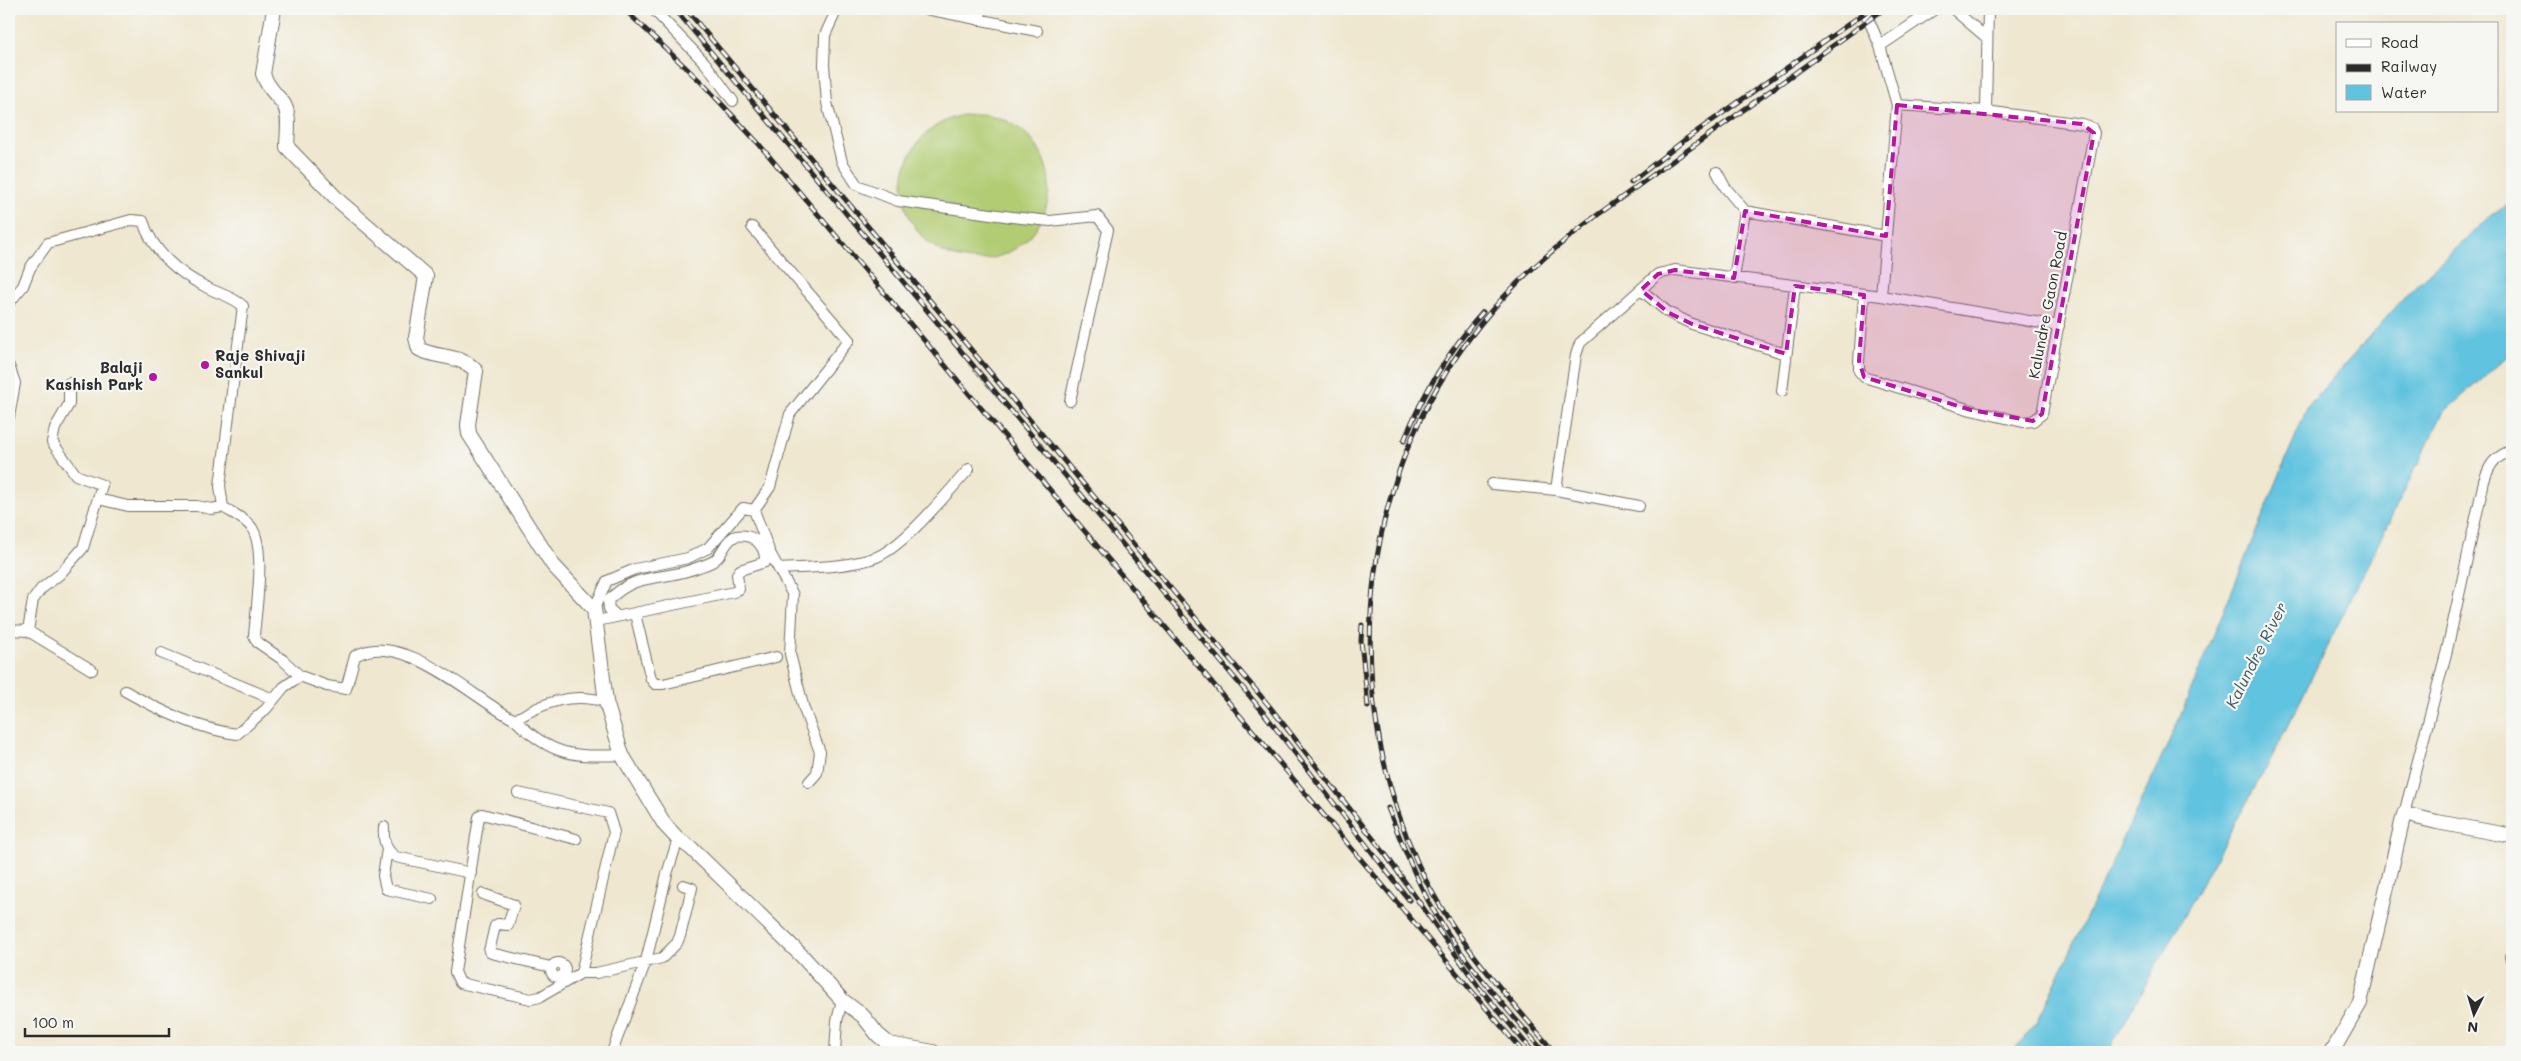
<svg xmlns="http://www.w3.org/2000/svg" width="2521" height="1061" font-family="Mali,sans-serif">
	<style>
		.green { fill: #b1cc72; stroke: #6e7c4e }
		.water { fill: #60c3df; stroke: #467785 }
		.lines { fill: none; stroke-linecap: round; stroke-linejoin: round }
		.minor-casing { stroke: #706d64; stroke-width: 12 }
		.tertiary-casing { stroke: #706d64; stroke-width: 16 }
		.minor { stroke: #fff; stroke-width: 10 }
		.tertiary { stroke: #fff; stroke-width: 14 }
		.rail-casing { stroke: #2b2b2b; stroke-width: 5 }
		.rail { stroke: #f6f6f2; stroke-width: 3; stroke-dasharray: 9; stroke-linecap: butt }
		.marked { fill: #b5179e; fill-opacity: 0.2; stroke: #b5179e; stroke-width: 4; stroke-dasharray: 10 6; stroke-linejoin: round }
		.poi-dot { fill: #b5179e; stroke: #f6f6f2; stroke-width: 2 }
		.labels { text-anchor: middle; stroke-width: 4.5; stroke-linejoin: round; paint-order: stroke }
		.street-label { font-size: 15px; fill: #2b2b2b; stroke: #f6f6f2 }
		.poi-label { font-size: 15px; font-weight: bold; fill: #2b2b2b; stroke: #f6f6f2; text-anchor: start }
		.water-label { font-size: 16px; font-style: italic; fill: #3b5961; stroke: #f6f6f2 }
	</style>
	<rect width="100%" height="100%" fill="#f6f6f2"/>
	<filter id="ink" filterUnits="userSpaceOnUse"><feTurbulence type="fractalNoise" baseFrequency=".02" numOctaves="2"/><feDisplacementMap in="SourceGraphic" scale="10" xChannelSelector="R" yChannelSelector="G"/><feConvolveMatrix kernelMatrix="1 2 1 2 8 2 1 2 1" color-interpolation-filters="sRGB"/></filter>
	<filter id="wash" filterUnits="userSpaceOnUse"><feTurbulence type="fractalNoise" baseFrequency=".0096" numOctaves="4" result="noise"/><feDisplacementMap in="SourceGraphic" scale="20" xChannelSelector="R" yChannelSelector="G"/><feGaussianBlur stdDeviation="1.12" result="paint"/><feColorMatrix in="noise" values="0 0 0 0 0 0 0 0 0 0 0 0 0 0 0 0 0 1.4 0 .05"/><feComposite in="paint" operator="in"/></filter>
	<g filter="url(#wash)">
		<rect width="100%" height="100%" fill="#efe7cf"/>
		<path class="green" d="M903 187a73 73 0 1 1 146 0a73 73 0 1 1-146 0Z"/>
		<path class="water" d="M2512 203V352L2443 413 2272 757 2108 1052H2012L2037 1022 2177 724 2308 406 2411 290 2492 214Z"/>
	</g>
	<g filter="url(#ink)">
		<g class="lines">
			<defs>
				<path id="minor" d="M653 9 705 63 733 101
					M837 9 825 35 824 65 827 103 842 162 857 185 898 201 1012 217 1050 221 1097 216 1108 230 1070 401
					M926 9 1037 31
					M1953 9 1987 38
					M979 20 982 9
					M1880 46 1935 9
					M1986 111 1988 9
					M1717 172 1725 187 1745 211 1886 236
					M752 227 849 340 790 414 770 487 754 510
					M1734 278 1745 211
					M1641 290 1669 313 1692 324 1786 354
					M1864 295 1859 361V371L1864 377 1971 410 2023 422 2033 421 2042 414 2094 133 2092 128 2082 124 1986 111 1897 105
					M1881 296 2059 326
					M9 303 23 286 30 268 48 243 131 220 143 221C152 251 178 273 206 287 219 294 232 296 243 306L220 486 223 507C232 513 246 519 252 528 266 550 256 609 254 636L257 642 283 660 300 676
					M9 366 15 383 9 417
					M1782 391 1795 286
					M1492 484 1556 490 1639 506
					M1556 490 1576 355 1580 343 1658 274 1675 270 1881 296 1897 105 1880 46 1864 9
					M98 499 128 506H197L211 509 223 507
					M779 569C810 567 844 568 874 558 903 548 947 493 969 469
					M594 609 607 581 635 569 688 558 708 548 743 508 754 510 770 553 793 595 790 654 804 709 820 752 817 773 809 782
					M635 614 651 679 655 684H663L776 657
					M597 621 734 592 739 589 737 574 740 570 765 562C766 545 753 533 736 536 726 539 723 553 716 559 712 563 705 565 699 567 664 582 637 570 608 601L609 609 617 616
					M9 630 28 631 92 670
					M28 631 33 600 41 589 60 574 83 548 102 485 76 475 52 442 55 428 69 404V383
					M161 653 273 699
					M125 691C159 710 197 729 237 734L266 709 284 687 300 676 327 686 346 689 355 656C402 628 475 700 515 720 544 702 572 692 606 702
					M515 720C552 756 572 757 622 755
					M518 793 608 813 614 832 581 973
					M2404 814 2447 650 2484 481C2490 463 2494 458 2512 450
					M384 827C383 840 385 850 396 857L471 873
					M576 839 482 814 479 817 455 972 460 983 531 999 540 997 581 973H596L662 958 677 943 680 936 692 888 683 885
					M387 849 383 876 386 889 432 899
					M483 894 514 905 508 925 498 924 495 926 489 951 491 953 551 967
					M2510 957 2512 958
					M551 970a7 7 0 1 1 14 0a7 7 0 1 1-14 0Z
					M9 1052H10
					M612 1052 646 961 667 874 678 839
					M835 1052 837 1021 842 1000"/>
				<path id="tertiary" d="M274 9 263 74C267 87 275 93 283 103 291 114 287 135 287 147L340 202 426 276 416 338 419 349C437 359 462 354 476 371L468 425 469 434 553 565 594 609 606 702 622 755 665 825 678 839 691 848 802 956 842 1000 863 1016 878 1035 889 1044 933 1052
					M2332 1052 2360 1003 2404 814 2437 822 2512 836"/>
			</defs>
			<use href="#minor" class="minor-casing"/>
			<use href="#tertiary" class="tertiary-casing"/>
			<use href="#minor" class="minor"/>
			<use href="#tertiary" class="tertiary"/>
			<defs>
				<path id="rail" d="M624 9 702 83 758 143 1523 1052
					M675 9 1263 712 1409 900
					M686 9 1270 707 1386 855 1478 986 1533 1052
					M1631 182 1686 139 1870 9
					M1404 441C1423 393 1449 350 1483 312
					M1362 625 1361 641 1368 707
					M1388 808C1404 848 1419 889 1443 926 1472 971 1509 1011 1544 1052
					M1554 1052C1505 993 1450 935 1418 864 1336 680 1359 464 1492 310 1523 274 1559 244 1596 216L1884 9"/>
			</defs>
			<use href="#rail" class="rail-casing"/>
			<use href="#rail" class="rail"/>
		</g>
	</g>
	<path class="marked" d="M1897 105 2082 124 2094 133 2042 414 2033 421 1971 410 1864 377 1859 361 1864 295 1795 286 1786 354 1692 324 1669 313 1641 290 1658 274 1675 270 1734 278 1745 211 1886 236Z"/>
	<g class="poi-dot">
		<circle cx="205" cy="365" r="5"/>
		<circle cx="153" cy="377" r="5"/>
	</g>
	<g class="labels">
		<g class="street-label">
			<text transform="translate(2048 305) rotate(-79)" y="5">Kalundre Gaon Road</text>
		</g>
		<g class="poi-label">
			<text x="215" y="361">Raje Shivaji<tspan x="215" dy="17">Sankul</tspan></text>
			<text x="143" y="373" text-anchor="end">Balaji<tspan x="143" dy="17">Kashish Park</tspan></text>
		</g>
		<g class="water-label">
			<text transform="translate(2256 655) rotate(-63)" y="6">Kalundre River</text>
		</g>
	</g>
	<rect width="2521" height="1061" fill="none" stroke="#f6f6f2" stroke-width="30"/>
	<rect x="2336" y="22" width="162" height="90" fill="#f6f6f2" stroke="#a5a5a2"/>
	<rect x="2346" y="39" width="25" height="8" fill="#ffffff" stroke="#a5a5a2"/>
	<text x="2381" y="48" font-size="15" fill="#2b2b2b">Road</text>
	<rect x="2346" y="64" width="25" height="8" fill="#2b2b2b" stroke="#a5a5a2"/>
	<text x="2381" y="72" font-size="15" fill="#2b2b2b">Railway</text>
	<rect x="2346" y="85" width="25" height="15" fill="#60c3df" stroke="#a5a5a2"/>
	<text x="2381" y="98" font-size="15" fill="#2b2b2b">Water</text>
	<g transform="translate(2474 1014) rotate(185)" stroke="#f6f6f2" stroke-width="4" paint-order="stroke">
	<path d="M0-4L9 19L0 12L-9 19Z" fill="#2b2b2b"/>
	<text y="-8" font-size="14" font-weight="bold" text-anchor="middle" fill="#2b2b2b">N</text>
	</g>
	<path d="M25 1028v8h144v-8" fill="none" stroke="#2b2b2b" stroke-width="2.5"/>
	<text x="32" y="1028" font-size="15" fill="#2b2b2b" stroke="#f6f6f2" stroke-width="4" paint-order="stroke">100 m</text>
</svg>
